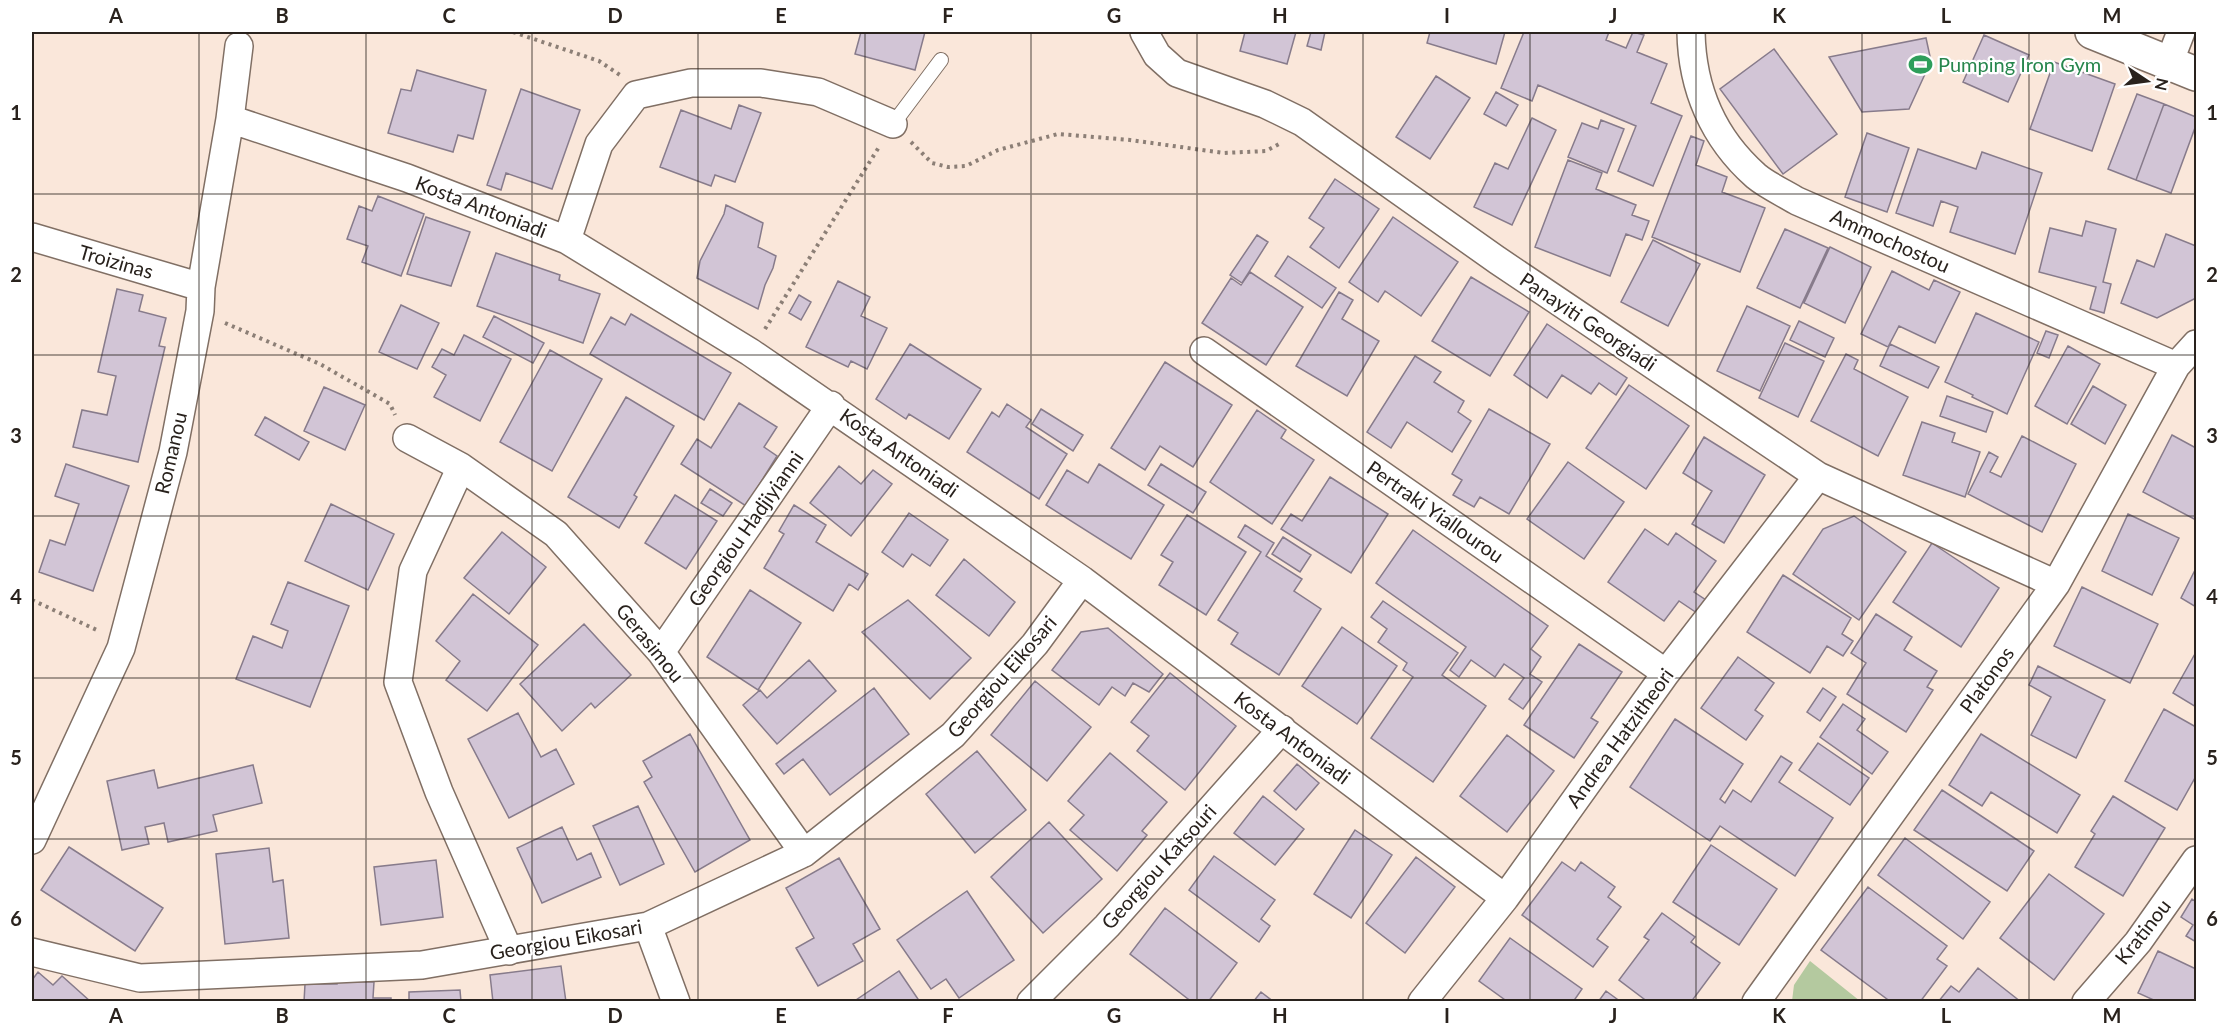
<svg xmlns="http://www.w3.org/2000/svg" width="2228" height="1033" font-family="Lato,sans-serif">
	<style>
		.green { fill: #b4c99f }
		.building { fill: #d2c5d6; stroke: #877b8b; stroke-width: 1.5 }
		.lines { fill: none; stroke-linecap: round; stroke-linejoin: round }
		.service-casing { stroke: #806f64; stroke-width: 16 }
		.minor-casing { stroke: #806f64; stroke-width: 30 }
		.primary-casing { stroke: #806f64; stroke-width: 36 }
		.path { stroke: #8c7f76; stroke-width: 4; stroke-dasharray: 3 4.5; stroke-linecap: butt }
		.service { stroke: #fff; stroke-width: 14 }
		.minor { stroke: #fff; stroke-width: 27 }
		.primary { stroke: #fff; stroke-width: 33 }
		.grid { fill: none; stroke: #29221d; stroke-width: 1.5; stroke-opacity: 0.55 }
		.labels { text-anchor: middle; stroke-width: 4.5; stroke-linejoin: round; paint-order: stroke }
		.leisure-label { font-size: 20px; fill: #27864d; stroke: #fff; text-anchor: start }
		.street-label { font-size: 20px; fill: #29221d; stroke: #fff }
		.neatline { fill: none; stroke: #29221d; stroke-width: 2 }
		.grid-label { font-size: 20px; text-anchor: middle; font-weight: bold; fill: #29221d }
	</style>
	<rect width="100%" height="100%" fill="#fae7da"/>
	<path class="green" d="M1810 961 1860 1001H1792L1794 985Z"/>
	<path class="building" d="M861 32H925L915 70 855 54Z
		M1245 32H1296L1287 64 1240 51Z
		M1311 32H1325L1321 50 1307 46Z
		M1430 32H1505L1496 64 1427 43Z
		M1524 32H1609L1606 40 1626 48 1633 32 1644 35 1637 52 1667 64 1651 103 1682 116 1653 186 1618 171 1636 126 1538 85 1532 101 1501 88Z
		M1984 35 2029 55 2008 102 1963 82Z
		M1926 38 1931 61 1909 109 1862 112 1829 57Z
		M1774 49 1837 134 1783 174 1720 89Z
		M2054 62 2115 84 2092 151 2030 129Z
		M417 70 486 90 473 139 458 135 453 152 388 133 401 89 411 91Z
		M1436 76 1470 98 1430 159 1396 137Z
		M521 89 580 110 552 189 506 173 501 190 487 185Z
		M1496 92 1518 105 1506 126 1484 114Z
		M2137 94 2164 104 2136 180 2108 169Z
		M2164 104 2196 117V125L2171 193 2136 180Z
		M739 105 761 113 735 182 715 175 711 186 660 167 681 110 731 129Z
		M1532 118 1556 130 1512 225 1474 207 1495 163 1508 169Z
		M1601 120 1624 129 1607 173 1568 157 1582 123 1598 129Z
		M1867 133 1909 148 1887 212 1845 197Z
		M1691 136 1704 141 1696 165 1727 177 1722 192 1765 208 1740 272 1652 237Z
		M1918 149 1976 169 1982 152 2042 173 2015 254 1950 232 1958 207 1941 201 1933 226 1896 213Z
		M1568 160 1602 173 1596 189 1636 205 1632 215 1649 221 1642 240 1626 234 1610 276 1535 247Z
		M1335 179 1379 209 1339 268 1310 247 1324 228 1309 218Z
		M378 196 424 214 401 276 362 262 368 246 347 239 359 206 372 211Z
		M726 205 763 223 758 247 776 256 773 268 765 285 758 309 697 278 700 261 724 214Z
		M426 217 470 232 451 286 407 274Z
		M1393 217 1458 262 1421 316 1385 291 1378 302 1349 282Z
		M2086 221 2116 229 2103 282 2111 284 2104 313 2090 309 2096 287 2039 272 2050 228 2082 236Z
		M1785 229 1828 248 1800 308 1757 288Z
		M2166 234 2196 246V298L2157 318 2121 303 2137 260 2154 267Z
		M1257 235 1268 242 1242 283 1230 275Z
		M1653 240 1700 264 1668 326 1621 302Z
		M1830 247 1871 267 1845 323 1804 303Z
		M496 253 560 275 559 280 600 294 583 343 477 306Z
		M1288 256 1336 288 1322 308 1275 276Z
		M1892 271 1929 290 1934 280 1960 292 1935 343 1899 326 1888 347 1861 334Z
		M1250 272 1303 307 1266 365 1202 323 1231 278 1241 285Z
		M1471 277 1529 312 1490 376 1432 341Z
		M838 281 870 297 861 316 887 328 867 369 851 361 848 367 806 347Z
		M117 289 143 295 139 311 166 318 159 346 165 347 138 462 73 447 82 410 107 415 116 376 98 372Z
		M1339 292 1353 300 1342 319 1379 341 1347 396 1296 366Z
		M799 295 811 302 801 320 789 313Z
		M401 305 439 323 417 369 379 352Z
		M1747 306 1790 326 1760 391 1717 371Z
		M1976 313 2039 342 2007 414 1972 397 1973 395 1945 382Z
		M631 314 731 373 704 420 590 354 611 317 625 325Z
		M494 316 544 343 533 363 483 337Z
		M1799 321 1834 338 1825 357 1790 340Z
		M1547 324 1627 378 1616 395 1599 383 1591 394 1562 375 1547 398 1514 375Z
		M2046 331 2058 335 2049 358 2037 353Z
		M464 335 511 359 480 421 434 397 446 375 432 367 442 349 454 355Z
		M1785 343 1824 361 1798 417 1759 398Z
		M910 344 981 389 949 439 909 414 906 419 876 399Z
		M1890 344 1939 367 1928 388 1880 366Z
		M2068 346 2100 364 2067 424 2035 406Z
		M550 350 602 379 552 471 500 442Z
		M1846 354 1858 360 1854 369 1908 397 1878 456 1811 421Z
		M1415 356 1441 372 1434 382 1464 401 1458 412 1471 421 1452 452 1407 422 1391 448 1367 432Z
		M1165 362 1232 405 1193 467 1160 446 1145 470 1111 448Z
		M1629 385 1689 426 1646 489 1586 448Z
		M2093 386 2126 405 2105 444 2071 424Z
		M324 387 365 405 345 450 304 431Z
		M1947 396 1993 412 1986 432 1940 416Z
		M626 397 674 426 634 495 637 497 619 528 568 497Z
		M739 403 777 427 764 447 777 456 746 506 681 464 697 439 711 448Z
		M1007 404 1031 420 1026 427 1067 454 1039 499 967 452 992 412 999 417Z
		M1041 409 1083 435 1073 451 1032 424Z
		M1489 409 1550 444 1509 514 1480 497 1474 507 1453 495 1462 480 1452 474Z
		M1257 410 1286 430 1281 438 1314 460 1272 524 1210 482Z
		M265 417 309 442 299 460 255 435Z
		M1922 422 1955 433 1952 442 1980 452 1965 497 1903 475Z
		M2172 435 2196 448V520L2143 492Z
		M2022 436 2076 464 2042 532 1968 494 1989 452 1998 457 1990 472 2001 477Z
		M1704 437 1765 475 1724 543 1692 524 1712 491 1683 473Z
		M1568 462 1624 502 1584 559 1527 519Z
		M66 464 129 486 93 591 39 572 50 540 65 545 79 504 55 496Z
		M1099 464 1164 505 1131 559 1046 505 1067 470 1088 483Z
		M1161 464 1206 492 1193 513 1148 485Z
		M839 466 861 484 873 470 892 484 851 536 810 503Z
		M1330 477 1388 514 1351 573 1281 529 1291 514 1302 521Z
		M710 489 732 503 723 516 701 503Z
		M675 495 717 521 686 569 645 543Z
		M331 504 394 534 368 590 305 561Z
		M794 505 826 525 816 542 868 574 858 590 849 584 833 611 764 568 784 534 779 531Z
		M909 513 948 540 930 566 912 554 903 567 882 552Z
		M2128 514 2179 538 2152 595 2102 571Z
		M1187 515 1246 552 1206 615 1159 585 1173 562 1161 555Z
		M1854 516 1906 552 1859 620 1793 574 1823 529Z
		M1245 525 1274 543 1266 556 1302 579 1294 591 1321 609 1279 675 1231 644 1238 633 1218 620 1261 552 1238 537Z
		M1645 529 1668 545 1676 533 1716 561 1694 592 1706 600 1697 613 1679 601 1664 621 1608 582Z
		M1413 530 1548 626 1531 649 1541 657 1530 674 1542 682 1523 709 1509 699 1524 678 1504 664 1495 677 1471 660 1459 677 1450 670 1466 647 1376 583Z
		M502 532 546 567 509 614 464 578Z
		M1283 537 1311 555 1300 572 1272 554Z
		M1932 543 1999 588 1961 647 1893 602Z
		M964 559 1015 602 989 636 936 595Z
		M2196 568V607L2181 598Z
		M1783 575 1851 618 1842 634 1853 641 1843 656 1827 646 1810 673 1747 632Z
		M288 582 349 606 310 707 236 679 253 636 282 648 288 631 271 624Z
		M2082 587 2158 624 2130 683 2054 646Z
		M750 590 801 623 758 690 707 657Z
		M473 594 538 645 487 711 446 680 460 661 436 641Z
		M908 600 971 658 930 699 862 632Z
		M1383 601 1458 653 1442 675 1486 706 1433 782 1371 738 1413 677 1403 670 1407 663 1378 642 1387 629 1371 617Z
		M1876 614 1912 637 1904 650 1937 671 1927 687 1933 690 1906 732 1847 694 1866 663 1851 653Z
		M584 624 631 675 595 708 591 703 562 731 520 684Z
		M1342 627 1397 666 1357 724 1302 686Z
		M1108 628 1163 674 1149 692 1133 683 1125 696 1112 687 1099 705 1052 670 1081 632Z
		M1579 644 1622 672 1591 718 1598 722 1574 758 1524 725Z
		M2196 652V707L2173 693Z
		M1738 657 1774 683 1755 710 1763 716 1746 740 1701 708Z
		M809 660 836 691 777 744 743 705 760 690 767 698Z
		M2038 666 2105 700 2076 758 2031 735 2051 697 2029 685Z
		M1170 673 1236 726 1185 790 1137 751 1149 736 1131 722Z
		M1035 681 1091 727 1047 781 991 735Z
		M874 688 909 734 830 795 803 759 784 774 776 764Z
		M1823 688 1836 697 1820 721 1807 712Z
		M1843 704 1865 719 1857 730 1888 752 1872 774 1820 737Z
		M2164 709 2196 727V776L2177 810 2125 781Z
		M518 713 541 757 556 749 574 784 509 818 468 739Z
		M1675 719 1743 764 1720 799 1725 803 1733 790 1751 802 1781 756 1792 763 1779 782 1833 818 1795 876 1720 826 1710 841 1630 787Z
		M690 734 750 840 695 872 644 782 652 777 643 761Z
		M1981 734 2080 795 2057 833 1991 792 1982 806 1949 785Z
		M1507 735 1554 771 1507 832 1460 796Z
		M1818 743 1869 778 1850 805 1799 770Z
		M977 751 1026 810 975 853 926 794Z
		M1110 753 1167 802 1142 831 1147 835 1117 871 1070 830 1084 815 1068 801Z
		M1297 764 1319 783 1296 810 1274 791Z
		M253 765 262 803 213 815 217 831 168 842 164 823 145 827 149 844 122 850 107 781 154 770 158 788Z
		M1942 790 2034 851 2007 891 1914 830Z
		M1263 796 1304 829 1275 865 1234 833Z
		M2113 796 2165 828 2123 896 2075 867 2095 834 2091 831Z
		M638 806 664 864 620 885 593 826Z
		M1049 822 1102 879 1043 933 991 877Z
		M562 827 577 860 591 853 601 877 542 903 517 848Z
		M1355 830 1392 855 1351 918 1314 894Z
		M1905 838 1990 902 1963 939 1878 875Z
		M1711 845 1777 889 1739 945 1673 902Z
		M69 847 163 908 135 951 41 890Z
		M269 848 273 882 283 880 289 938 225 944 216 854Z
		M1214 856 1275 900 1261 919 1270 926 1259 942 1189 890Z
		M1416 857 1455 887 1405 953 1366 923Z
		M839 858 880 929 853 944 863 961 818 986 796 948 814 938 786 888Z
		M436 860 443 917 381 925 374 867Z
		M1562 862 1575 871 1581 862 1615 887 1608 897 1621 907 1597 939 1608 947 1593 967 1522 915Z
		M2049 874 2104 914 2054 980 2000 938Z
		M1868 887 1947 946 1937 959 1947 966 1920 1002H1891L1821 950Z
		M967 891 1014 960 959 998 946 979 931 989 897 940Z
		M2192 899 2196 902V942L2186 936 2193 925 2181 917Z
		M1165 908 1237 963 1208 1002H1192L1130 954Z
		M1662 913 1695 937 1691 942 1720 963 1691 1002H1648L1619 980 1649 940 1644 937Z
		M1510 938 1582 989 1573 1002H1508L1479 981Z
		M2158 951 2196 969V1002H2158L2138 993Z
		M561 966 566 1002H493L490 975Z
		M1978 968 1983 972 2021 1002H1938L1951 986 1959 992Z
		M899 971 920 1002H853Z
		M38 972 53 985 62 976 91 1002H32V980Z
		M337 981 374 982 373 998H391V1002H304L305 984H337Z
		M460 990 461 1002H409V992Z
		M1606 991 1621 1002H1598Z
		M1261 992 1274 1002H1253Z"/>
	<g class="lines">
		<defs>
			<path id="service" d="M893 124 941 60"/>
			<path id="minor" d="M1144 32 1157 55 1177 73 1265 104 1302 122 1497 260 1818 476 2056 584
				M1691 32C1692 88 1713 138 1756 176 1768 186 1784 193 1797 201L2176 366
				M2169 63 2181 32
				M230 119 407 178 567 240 750 352 1082 580 1505 898
				M32 237 201 287
				M567 240 599 144 636 95 691 83H761L818 92 893 124
				M1204 351 1666 673
				M407 438 461 467 556 534 661 652 804 853
				M461 467 413 571 398 682 439 792 509 951
				M661 652 831 405
				M32 840 121 648 173 452 200 311 201 287 230 119 239 46
				M648 926 676 1002
				M32 952 140 978 422 965 648 926 804 853 953 735 1035 644 1082 580
				M1031 1002 1107 926 1282 729
				M1422 1002 1505 898 1666 673 1818 476
				M1756 1002 2056 584 2176 366 2196 344
				M2086 1002 2138 942 2196 860"/>
			<path id="primary" d="M2092 32 2196 74"/>
		</defs>
		<use href="#service" class="service-casing"/>
		<use href="#minor" class="minor-casing"/>
		<use href="#primary" class="primary-casing"/>
		<path class="path" d="M513 32 599 61 620 75
			M911 142 932 163 948 167 966 166 998 150 1058 134 1130 140 1224 153 1266 151 1281 143
			M225 323 320 364 390 404 395 415
			M765 329 879 147
			M32 600 99 631"/>
		<use href="#service" class="service"/>
		<use href="#minor" class="minor"/>
		<use href="#primary" class="primary"/>
	</g>
	<path class="grid" d="M199 32V1002M366 32V1002M532 32V1002M698 32V1002M865 32V1002M1031 32V1002M1197 32V1002M1363 32V1002M1530 32V1002M1696 32V1002M1862 32V1002M2029 32V1002M32 194H2196M32 355H2196M32 516H2196M32 678H2196M32 839H2196"/>
	<defs>
		<symbol id="stadium-bare" viewBox="-9 -9 18 18"><path d="M0-5a6.5 5 0 1 0 0 10a6.5 5 0 1 0 0-10ZM-3.5-1.8h7v3.6h-7Z" fill="#2e9e5b" stroke="#fff" stroke-width="2.5" paint-order="stroke"/></symbol>
	</defs>
	<g fill-rule="evenodd">
		<use href="#stadium-bare" x="1904" y="48" width="33" height="33"/>
	</g>
	<g class="labels">
		<g class="leisure-label">
			<text x="1938" y="72">Pumping Iron Gym</text>
		</g>
		<g class="street-label">
			<text transform="translate(481 207) rotate(21)" y="7">Kosta Antoniadi</text>
			<text transform="translate(1890 241) rotate(24)" y="7">Ammochostou</text>
			<text transform="translate(116 262) rotate(16)" y="7">Troizinas</text>
			<text transform="translate(1588 322) rotate(34)" y="7">Panayiti Georgiadi</text>
			<text transform="translate(171 453) rotate(-77)" y="7">Romanou</text>
			<text transform="translate(899 453) rotate(35)" y="7">Kosta Antoniadi</text>
			<text transform="translate(1435 512) rotate(35)" y="7">Pertraki Yiallourou</text>
			<text transform="translate(746 529) rotate(-55)" y="7">Georgiou Hadjiyianni</text>
			<text transform="translate(650 643) rotate(51)" y="7">Gerasimou</text>
			<text transform="translate(1002 677) rotate(-49)" y="7">Georgiou Eikosari</text>
			<text transform="translate(1987 680) rotate(-54)" y="7">Platonos</text>
			<text transform="translate(1292 738) rotate(37)" y="7">Kosta Antoniadi</text>
			<text transform="translate(1620 738) rotate(-54)" y="7">Andrea Hatzitheori</text>
			<text transform="translate(1159 867) rotate(-48)" y="7">Georgiou Katsouri</text>
			<text transform="translate(2143 932) rotate(-52)" y="7">Kratinou</text>
			<text transform="translate(566 940) rotate(-10)" y="7">Georgiou Eikosari</text>
		</g>
	</g>
	<rect width="2228" height="1033" fill="none" stroke="#ffffff" stroke-width="66"/>
	<g transform="translate(2147 81) rotate(103)" stroke="#ffffff" stroke-width="4.5" paint-order="stroke">
	<path d="M0-4.5L10 22L0 15L-10 22Z" fill="#29221d"/>
	<text y="-9" font-size="16" font-weight="bold" text-anchor="middle" fill="#29221d">N</text>
	</g>
	<rect x="33" y="33" width="2162" height="967" class="neatline"/>
	<g class="grid-label">
		<text x="116" y="23">A</text>
		<text x="282" y="23">B</text>
		<text x="449" y="23">C</text>
		<text x="615" y="23">D</text>
		<text x="781" y="23">E</text>
		<text x="948" y="23">F</text>
		<text x="1114" y="23">G</text>
		<text x="1280" y="23">H</text>
		<text x="1447" y="23">I</text>
		<text x="1613" y="23">J</text>
		<text x="1779" y="23">K</text>
		<text x="1946" y="23">L</text>
		<text x="2112" y="23">M</text>
		<text x="16" y="120">1</text>
		<text x="2212" y="120">1</text>
		<text x="16" y="282">2</text>
		<text x="2212" y="282">2</text>
		<text x="16" y="443">3</text>
		<text x="2212" y="443">3</text>
		<text x="16" y="604">4</text>
		<text x="2212" y="604">4</text>
		<text x="16" y="765">5</text>
		<text x="2212" y="765">5</text>
		<text x="16" y="926">6</text>
		<text x="2212" y="926">6</text>
		<text x="116" y="1023">A</text>
		<text x="282" y="1023">B</text>
		<text x="449" y="1023">C</text>
		<text x="615" y="1023">D</text>
		<text x="781" y="1023">E</text>
		<text x="948" y="1023">F</text>
		<text x="1114" y="1023">G</text>
		<text x="1280" y="1023">H</text>
		<text x="1447" y="1023">I</text>
		<text x="1613" y="1023">J</text>
		<text x="1779" y="1023">K</text>
		<text x="1946" y="1023">L</text>
		<text x="2112" y="1023">M</text>
	</g>
</svg>
